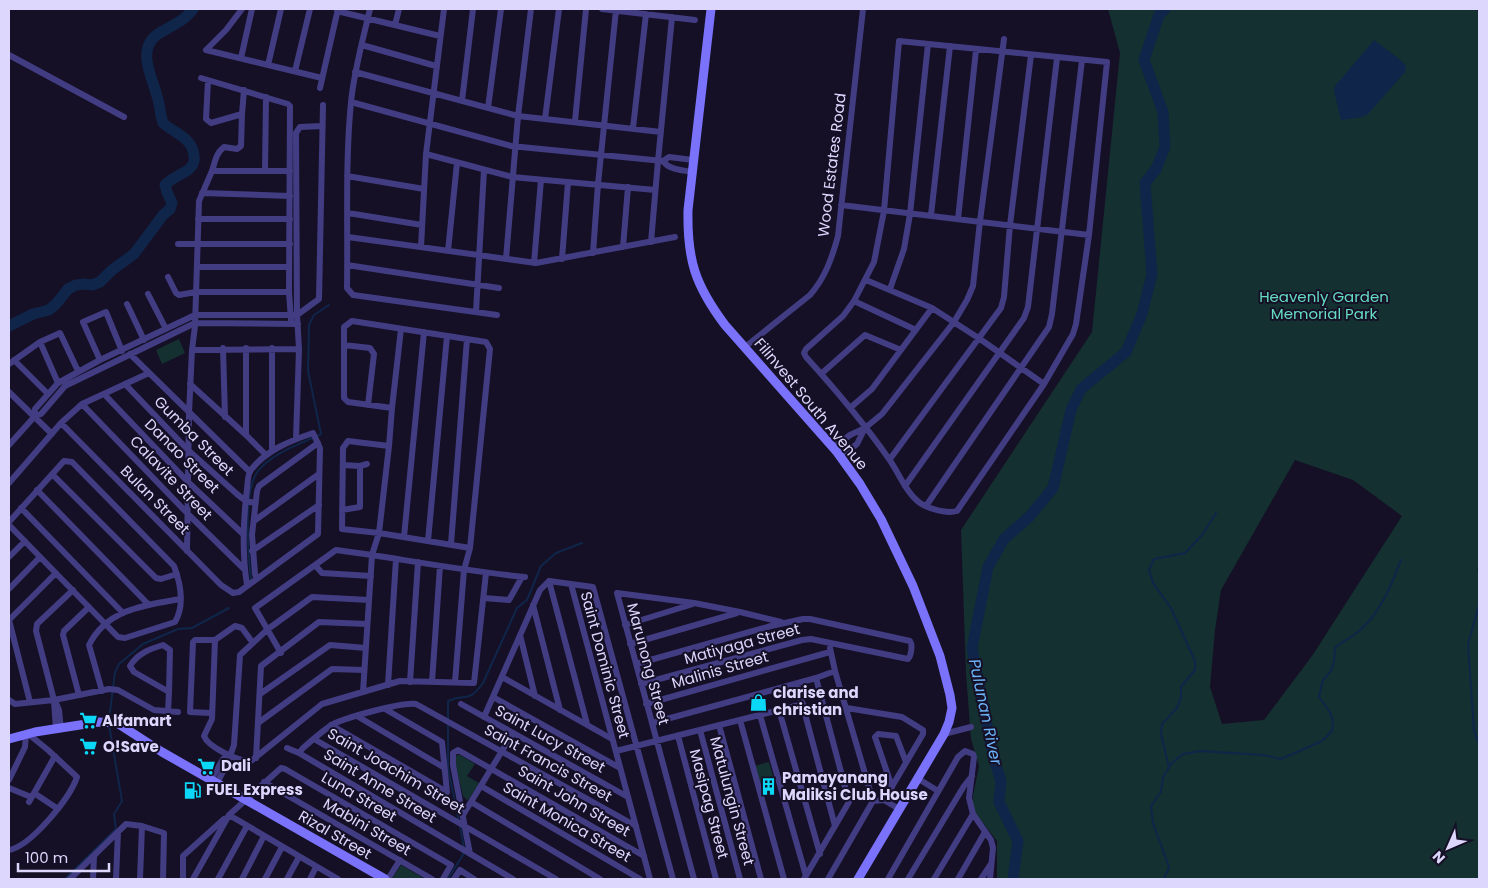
<svg xmlns="http://www.w3.org/2000/svg" width="1488" height="888" font-family="Poppins,sans-serif">
	<style>
		.green { fill: #143030; fill-rule: evenodd }
		.water { fill: #10254a }
		.lines { fill: none; stroke-linecap: round; stroke-linejoin: round }
		.stream { stroke: #10254a; stroke-width: 2 }
		.river { stroke: #10254a; stroke-width: 11 }
		.street { stroke: #423d83; stroke-width: 6 }
		.secondary { stroke: #7a72fa; stroke-width: 9 }
		.labels { text-anchor: middle; stroke-width: 4; stroke-linejoin: round; paint-order: stroke }
		.street-label { font-size: 15px; fill: #ddd7fd; stroke: #151026 }
		.park-label { font-size: 15px; fill: #65dcc2; stroke: #151026 }
		.poi-label { font-size: 15px; font-weight: bold; fill: #ddd7fd; stroke: #151026; text-anchor: start }
		.water-label { font-size: 16px; font-style: italic; fill: #6ab2f9; stroke: #151026 }
	</style>
	<rect width="100%" height="100%" fill="#151026"/>
	<path class="green" d="M1108 9H1476L1479 12V567L1477 570 1479 572V879H997V841L973 810V796L979 766 971 739 966 674 961 530 1092 332 1120 53ZM1295 460 1353 480 1402 516 1312 656 1264 720 1222 724 1210 687 1215 630 1221 590Z
		M179 339 185 353 162 364 156 350Z
		M457 755H460L475 764 467 776 479 783 469 799 467 800 463 796 455 762V758Z
		M769 762 774 780 759 784 754 766Z
		M401 865 425 879H392Z"/>
	<path class="water" d="M1374 40 1403 62 1406 67 1405 72 1368 114 1362 117 1341 120 1334 91 1335 86Z"/>
	<g class="lines">
		<path class="stream" d="M251 579C248 555 243 490 258 471 272 453 300 444 321 434L308 371 309 325 314 315 329 305
			M1479 605 1468 644 1474 731 1479 743
			M109 720 115 672 119 664 143 644 178 629 192 628 229 608
			M1169 768 1161 734 1162 724 1177 708 1181 697V687L1195 670V661L1171 608 1153 583 1149 570 1154 559 1185 553 1202 535 1216 513
			M459 821 448 768V701C465 692 467 705 483 683L517 608 527 600 541 566 556 553 582 543
			M460 826 464 848
			M65 879 116 829 114 814 122 801 109 725
			M448 879 464 853
			M1164 879 1169 867 1153 823 1151 806 1161 792 1163 777 1171 764 1183 754 1200 751 1263 755 1281 759 1322 741 1332 731 1333 721 1330 712 1319 697 1323 680 1331 671 1334 661 1335 648C1341 642 1347 640 1354 635 1379 617 1390 588 1401 560"/>
		<path class="river" d="M9 326 33 314 49 310 56 304 68 289 76 285 84 284 92 285 100 282 112 270 134 254 163 215 170 209 172 203 167 192 165 185C171 178 181 175 188 170 193 166 195 161 194 156 193 138 174 133 163 123 160 114 160 105 157 96 152 77 136 49 158 34 170 26 185 21 193 9
			M1013 879 1018 841 999 802 1001 781 993 756 972 648 988 567 1004 539 1029 517 1053 488 1071 410 1081 389 1126 352 1142 314 1152 274 1145 183 1156 169 1165 147 1163 112 1144 60 1159 15 1165 9"/>
		<path class="street" d="M370 9C363 39 354 71 351 102 345 164 348 226 347 288L353 295 497 315
			M602 9 695 20
			M337 11 440 36
			M395 25 399 9
			M899 41 1107 62 1089 235 1076 324 1073 334 1044 384 957 511C947 514 929 509 920 503 906 493 899 473 889 459 864 423 835 389 806 357L804 353 806 349 843 316 854 301 874 262 884 211Z
			M362 45 436 66
			M206 50 322 78
			M206 50 226 30 242 9
			M9 55 124 117
			M241 58 252 9
			M268 65 281 9
			M295 71 310 9
			M355 72 518 116 661 132
			M201 78 288 104 290 106 289 292 291 320
			M208 81 206 119 211 123 242 114 244 90
			M320 88 338 9
			M462 101 473 9
			M351 102 511 146 663 161
			M488 108 501 9
			M242 114 241 146 237 149 224 147C216 153 215 162 212 171H265L266 97
			M545 119 559 9
			M575 121 586 9
			M633 128 646 14
			M426 154 512 177 655 190
			M265 171H290
			M692 172C683 170 669 170 663 161L669 157 693 160
			M347 176 424 189
			M202 193 290 196
			M841 205 1089 235
			M348 213 422 225
			M931 215 950 46
			M198 219H290
			M958 219 976 50
			M348 237 536 263 675 237
			M651 242 658 161 672 17
			M178 244H290
			M421 247 426 154 444 9
			M623 247 628 187
			M448 251 457 163
			M593 253 598 184 616 10
			M506 259 518 116 531 9
			M562 259 568 182
			M534 263 541 180
			M347 265 499 288
			M197 267H289
			M168 277 176 293 179 295 196 292H289
			M866 280 932 308 980 339 1044 384
			M890 289 904 249 910 214 928 44
			M148 294 166 329
			M854 301 916 330
			M127 304 144 340
			M476 312 484 170
			M40 342 58 383
			M344 345 370 348 374 354 368 405
			M745 347 810 295C825 278 832 258 838 236L863 9
			M223 348 225 417
			M272 348V451
			M299 349 297 315 319 299 323 105
			M192 350 299 349 296 439
			M130 354 250 472
			M14 360 48 394
			M100 360 83 322 106 312 122 351
			M9 364 40 342 60 333 78 371
			M821 374 865 335 901 350
			M125 384 189 451 238 495 246 501 255 503
			M190 384 246 435V348
			M9 392 52 434
			M104 394 188 482 243 534
			M82 404 188 514 244 569
			M392 408 401 329
			M850 408 872 389 932 308
			M35 416V409L58 383 100 360 195 315H297L296 133 300 127 322 126
			M61 423 221 585 233 593 239 592 318 534 320 448 313 433C290 441 266 450 251 470 247 475 248 483 247 489 243 521 242 553 247 585
			M246 435 266 455
			M9 445 35 416 41 414 65 386 195 323 298 324
			M389 446 392 408 348 402 344 398V327L352 321 486 342 490 349 470 548
			M833 448 850 435 865 428 882 414 954 322 967 300 973 286 980 221 1004 39
			M840 457 857 444 865 428
			M890 459 1001 308 1004 297 1010 225 1031 55
			M343 465 360 466
			M52 474 156 578 161 579 177 574
			M9 483 61 423 82 404 149 373
			M905 486 1024 318 1028 307 1057 58
			M37 490 148 604
			M926 506 1049 327 1052 314 1082 60
			M21 508 123 613
			M342 510 360 507V466L367 464
			M254 521 319 474
			M9 522 64 461 72 462 174 566C180 582 185 605 175 622L125 638 118 637 9 525
			M404 537 424 332
			M428 541 447 336
			M451 544 467 339
			M187 551 189 413 192 350 195 326 199 201 212 171
			M252 551 319 505
			M9 557 25 541
			M315 565 322 573 371 576
			M257 579 255 574 252 535 257 491 259 486 318 443
			M549 581 587 724
			M571 584 650 879
			M9 589 40 557
			M484 598 509 600 522 577
			M533 605 560 710
			M9 620 30 702
			M9 620 56 573
			M625 625 693 604
			M520 635 535 696
			M215 640 212 719 204 736C208 747 239 762 251 761L322 704 400 681 474 683 486 573
			M630 644 737 613
			M163 645 170 650 169 692 134 672 130 666C138 653 150 649 163 645Z
			M830 648 835 671 873 801
			M281 653 255 608 336 550 372 555 363 692
			M636 664 771 626 803 619H810L910 641C913 645 911 656 908 659L811 639 802 640 641 684
			M502 677 612 739
			M410 682 418 562
			M432 682 440 566
			M455 682 464 570 470 548 379 533 389 446 348 441 343 448 342 529 379 533 372 555C423 563 474 572 525 577
			M797 684 835 826
			M388 685 396 559
			M102 691 89 645C107 609 145 605 180 599
			M260 694 330 645 366 648
			M79 695 63 635 64 631 89 607
			M493 697 620 768
			M9 700 15 704 54 700 109 689 118 690 154 710 178 712
			M56 703 59 710 61 729
			M461 704 628 797
			M646 704 830 652
			M847 708 902 717 923 730V734L884 800
			M385 709 442 742 447 792
			M779 710 820 854
			M168 712 169 692
			M211 713 190 712 193 642 195 640H215L235 626 242 628 253 643
			M760 715 806 876
			M357 716 443 767
			M484 717 540 590 549 581 593 587 673 879
			M740 720 784 879
			M258 723 332 669 364 670
			M652 723 816 678 835 671
			M331 725 447 792
			M719 725 761 879
			M56 730 54 700 36 631 37 624 73 590
			M700 730 740 879
			M944 734 971 727
			M678 736 716 879
			M314 739 556 879
			M287 748 299 753 513 879
			M616 751 803 704
			M299 753 303 748C311 741 320 733 330 726 342 718 402 702 416 704L636 826
			M256 758 261 666 319 622 367 624
			M917 778 938 791
			M9 780 25 747 26 734
			M211 780 223 759 229 755
			M264 782 432 879
			M217 783 228 762 234 745 240 655 268 629 312 597 369 600
			M481 786 640 879
			M892 787 875 737 878 734 896 736 906 762
			M9 788 31 797
			M34 793 58 809
			M873 801 884 800 899 809
			M29 802 55 756
			M471 802 600 879
			M229 815 338 879
			M463 815 513 733
			M9 850C31 846 70 798 77 777L48 750 27 733
			M470 854 453 765V753L458 750 644 856
			M70 879 126 824 142 826 164 833 163 879
			M93 879 94 856
			M116 879 118 832
			M140 879 142 826
			M183 879V856L224 819
			M193 879 229 815 281 768 285 769 451 865 443 879
			M218 879 247 826
			M242 879 264 836
			M265 879 282 847
			M287 879 299 857
			M310 879 316 867
			M388 879 400 860
			M454 879 460 870 474 879
			M694 879 617 593 694 603 740 612 781 622
			M804 879 849 802 816 678
			M828 879 873 801
			M888 879 958 757 965 751 973 754 974 757 969 798 973 814 991 840 993 848 990 879
			M908 879 964 786 972 776
			M934 879 973 814
			M958 879 985 832
			M981 879 991 864"/>
		<path class="secondary" d="M711 9 688 210C687 260 695 285 725 325L837 452 860 484 881 519 913 586 940 656 950 695 952 708 949 722 944 734 858 879
			M9 739 35 732 99 722 117 723 162 752 385 879"/>
	</g>
	<defs>
		<symbol id="shop-bare" viewBox="-9 -9 18 18"><path d="M-5-2.5h2.3a2.7 3.5 0 0 1 5.4 0H5L5.5 6h-11ZM-1.5-2.5h3a1.5 2.3 0 0 0-3 0Z" fill="#0bd7f6" stroke="#151026" stroke-width="2.5" paint-order="stroke"/></symbol>
		<symbol id="supermarket-bare" viewBox="-9 -9 18 18"><path d="M-6-5.5h2.5l.6 2H6L4.5 2H-2.5L-4.4-4H-6ZM-1.5 3.2a1.3 1.3 0 1 0 .1 0ZM3 3.2a1.3 1.3 0 1 0 .1 0Z" fill="#0bd7f6" stroke="#151026" stroke-width="2.5" paint-order="stroke"/></symbol>
		<symbol id="building-bare" viewBox="-9 -9 18 18"><path d="M-4-6H4V6H1V3H-1V6H-4ZM-2.5-4.3h1.7v1.8h-1.7ZM.8-4.3h1.7v1.8H.8ZM-2.5-1h1.7V.8h-1.7ZM.8-1h1.7V.8H.8Z" fill="#0bd7f6" stroke="#151026" stroke-width="2.5" paint-order="stroke"/></symbol>
		<symbol id="fuel-bare" viewBox="-9 -9 18 18"><path d="M-5.5-6h7V0h2V4h1.3V-2.5L3-4.5l.8-.8L6-3V5H2.5V1h-1V6h-7ZM-4.2-4.7v3.2H.2V-4.7Z" fill="#0bd7f6" stroke="#151026" stroke-width="2.5" paint-order="stroke"/></symbol>
	</defs>
	<g fill-rule="evenodd">
		<use href="#shop-bare" x="746" y="690" width="25" height="25"/>
		<use href="#supermarket-bare" x="76" y="708" width="25" height="25"/>
		<use href="#supermarket-bare" x="76" y="734" width="25" height="25"/>
		<use href="#supermarket-bare" x="194" y="754" width="25" height="25"/>
		<use href="#building-bare" x="756" y="774" width="25" height="25"/>
		<use href="#fuel-bare" x="180" y="778" width="25" height="25"/>
	</g>
	<g class="labels">
		<g class="street-label">
			<text transform="translate(832 165) rotate(-83)" y="5">Wood Estates Road</text>
			<text transform="translate(811 404) rotate(50)" y="5">Filinvest South Avenue</text>
			<text transform="translate(194 436) rotate(45)" y="5">Gumba Street</text>
			<text transform="translate(182 456) rotate(45)" y="5">Danao Street</text>
			<text transform="translate(171 478) rotate(46)" y="5">Calavite Street</text>
			<text transform="translate(155 500) rotate(45)" y="5">Bulan Street</text>
			<text transform="translate(742 644) rotate(-15)" y="5">Matiyaga Street</text>
			<text transform="translate(648 664) rotate(75)" y="5">Marunong Street</text>
			<text transform="translate(605 665) rotate(75)" y="5">Saint Dominic Street</text>
			<text transform="translate(720 670) rotate(-16)" y="5">Malinis Street</text>
			<text transform="translate(550 739) rotate(29)" y="5">Saint Lucy Street</text>
			<text transform="translate(548 763) rotate(29)" y="5">Saint Francis Street</text>
			<text transform="translate(396 771) rotate(30)" y="5">Saint Joachim Street</text>
			<text transform="translate(380 786) rotate(31)" y="5">Saint Anne Street</text>
			<text transform="translate(359 797) rotate(30)" y="5">Luna Street</text>
			<text transform="translate(574 801) rotate(30)" y="5">Saint John Street</text>
			<text transform="translate(732 801) rotate(75)" y="5">Matulungin Street</text>
			<text transform="translate(709 804) rotate(75)" y="5">Masipag Street</text>
			<text transform="translate(567 822) rotate(30)" y="5">Saint Monica Street</text>
			<text transform="translate(367 827) rotate(30)" y="5">Mabini Street</text>
			<text transform="translate(335 835) rotate(30)" y="5">Rizal Street</text>
		</g>
		<g class="park-label">
			<text x="1324" y="302">Heavenly Garden<tspan x="1324" dy="17">Memorial Park</tspan></text>
		</g>
		<g class="poi-label">
			<text x="773" y="698">clarise and<tspan x="773" dy="17">christian</tspan></text>
			<text x="102" y="726">Alfamart</text>
			<text x="103" y="752">O!Save</text>
			<text x="221" y="771">Dali</text>
			<text x="782" y="783">Pamayanang<tspan x="782" dy="17">Maliksi Club House</tspan></text>
			<text x="206" y="795">FUEL Express</text>
		</g>
		<g class="water-label">
			<text transform="translate(986 712) rotate(78)" y="6">Pulunan River</text>
		</g>
	</g>
	<rect width="1488" height="888" fill="none" stroke="#ddd7fd" stroke-width="20"/>
	<g transform="translate(1448 848) rotate(225)" stroke="#151026" stroke-width="4" paint-order="stroke">
	<path d="M0-4L9 19L0 12L-9 19Z" fill="#ddd7fd"/>
	<text y="-8" font-size="14" font-weight="bold" text-anchor="middle" fill="#ddd7fd">N</text>
	</g>
	<path d="M18 863v8h91v-8" fill="none" stroke="#ddd7fd" stroke-width="2.5"/>
	<text x="25" y="863" font-size="15" fill="#ddd7fd" stroke="#151026" stroke-width="4" paint-order="stroke">100 m</text>
</svg>
